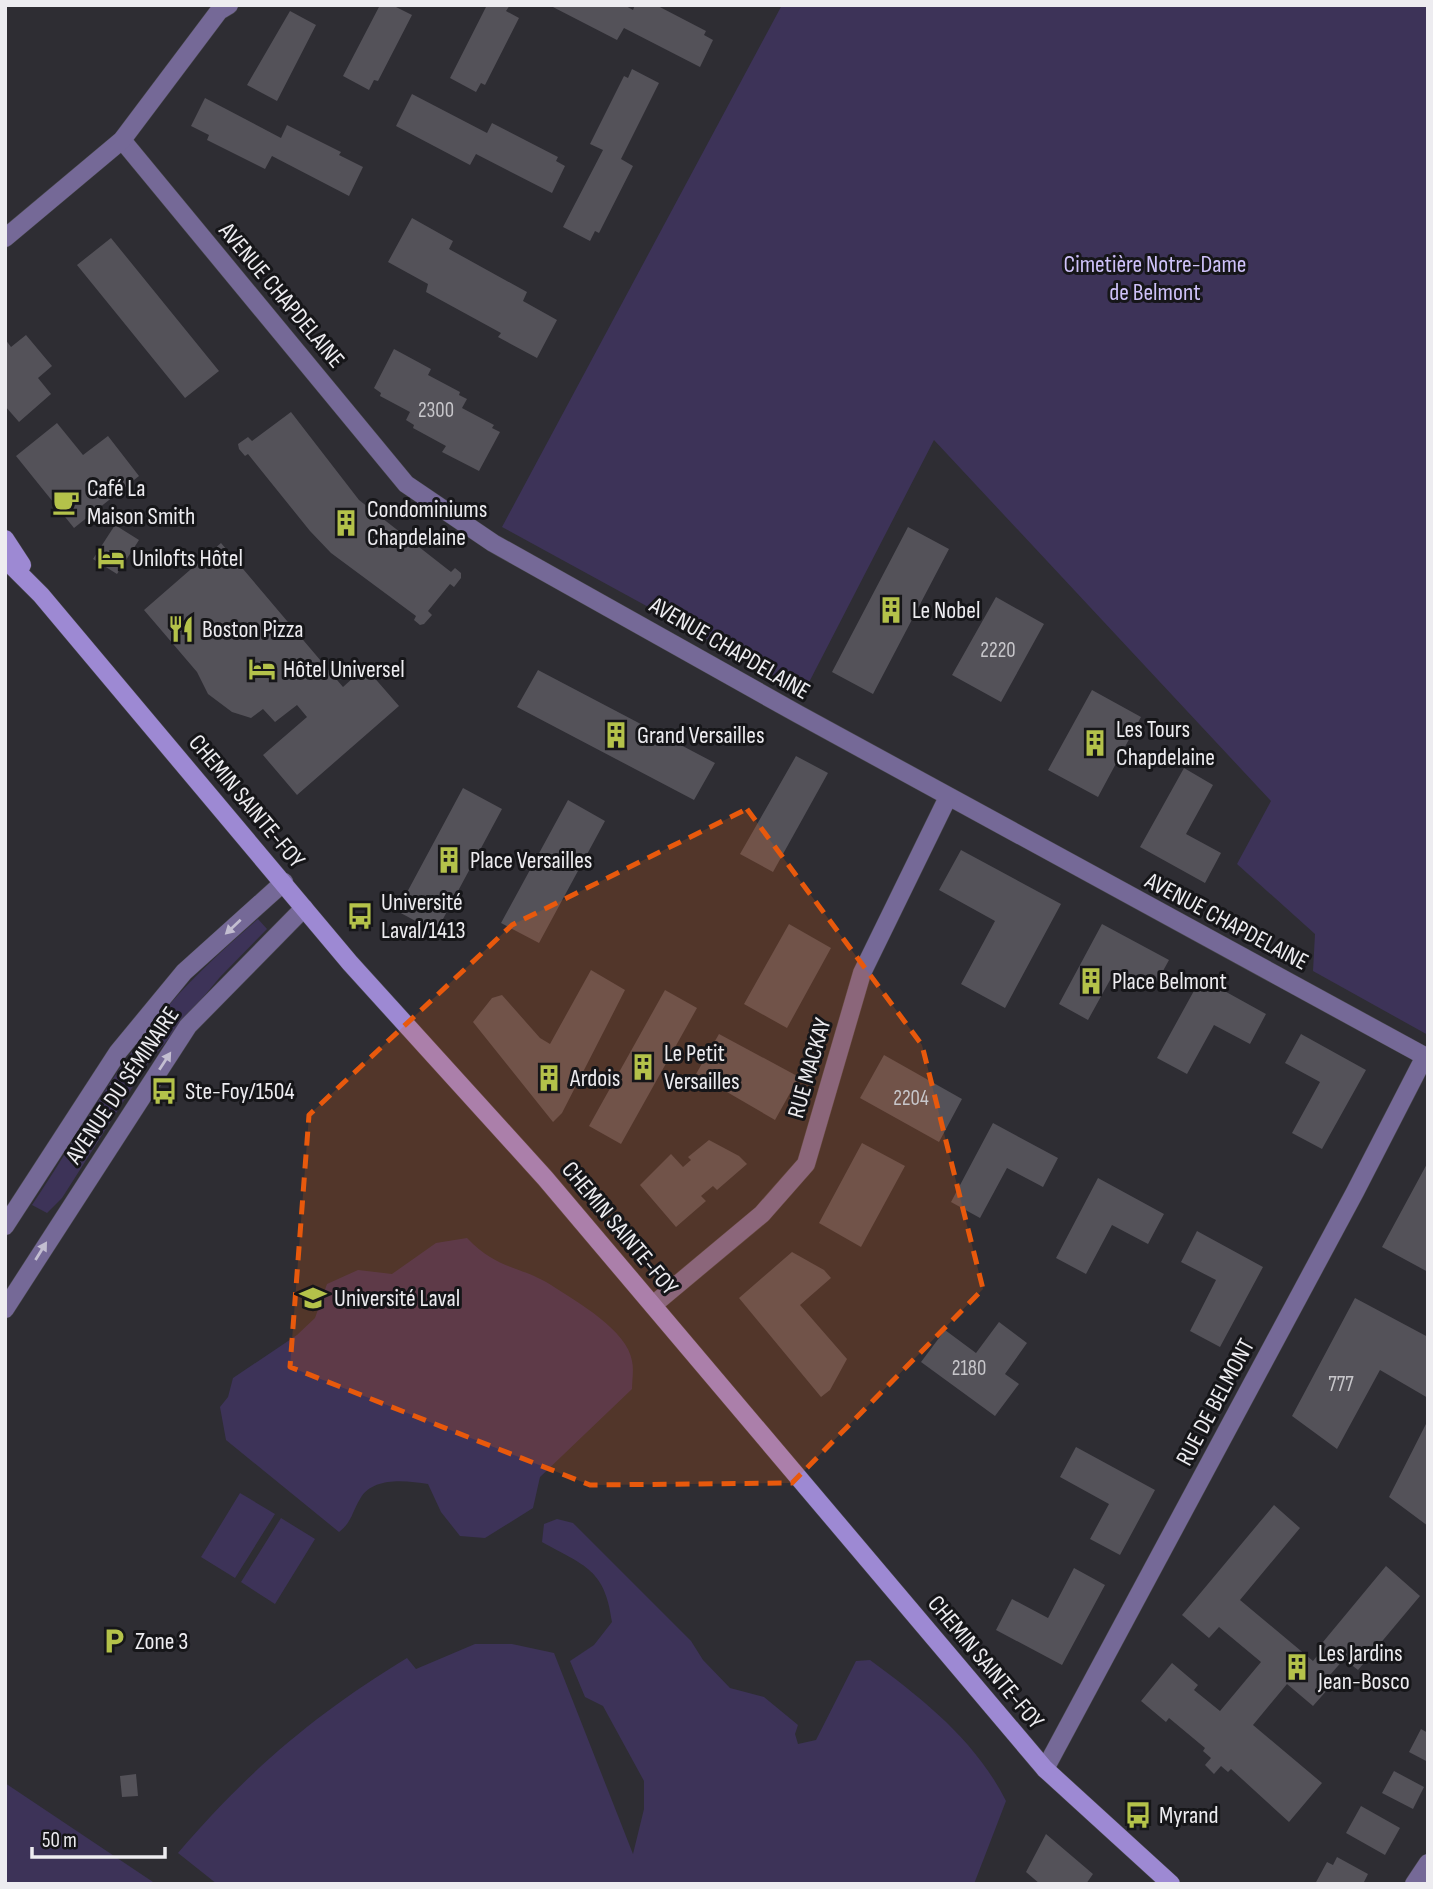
<svg xmlns="http://www.w3.org/2000/svg" width="1433" height="1889" font-family="'Sofia Sans Condensed',sans-serif">
	<style>
		.green { fill: #3d3358 }
		.building { fill: #545259 }
		.lines { fill: none; stroke-linecap: round; stroke-linejoin: round }
		.minor-casing { stroke: #49484d; stroke-width: 19 }
		.tertiary-casing { stroke: #49484d; stroke-width: 19 }
		.secondary-casing { stroke: #49484d; stroke-width: 19 }
		.minor { stroke: #756997; stroke-width: 18 }
		.tertiary { stroke: #756997; stroke-width: 18 }
		.secondary { stroke: #9d89d3; stroke-width: 18 }
		.oneway { fill: #c3bed1 }
		.marked { fill: #e8590c; fill-opacity: 0.2; stroke: #e8590c; stroke-width: 5; stroke-dasharray: 14 9; stroke-linejoin: round }
		.labels { text-anchor: middle; stroke-width: 6; stroke-linejoin: round; paint-order: stroke }
		.number-label { font-size: 21px; fill: #c7c6ca }
		.park-label { font-size: 24px; fill: #cfc2f9; stroke: #161619 }
		.street-label { font-size: 24px; fill: #edecf0; stroke: #161619 }
		.poi-label { font-size: 24px; fill: #edecf0; stroke: #161619; text-anchor: start }
	</style>
	<rect width="100%" height="100%" fill="#2e2d33"/>
	<path class="green" d="M782 5H1428V1035L1313 971 1315 934 1237 864 1271 801 934 440 804 692 502 527Z
		M258 919 267 929 220 977 146 1066 62 1198 47 1213 32 1205C77 1138 116 1065 169 1005 196 974 227 946 258 919Z
		M467 1238C499 1271 519 1265 551 1285 576 1301 628 1331 632 1361 634 1370 632 1380 632 1389L540 1477 533 1508 485 1538 460 1536 441 1512 428 1484C407 1481 373 1476 360 1499 352 1512 352 1522 339 1532L226 1440 220 1407 228 1397 233 1378 297 1335 315 1318 327 1284 358 1270 392 1274 436 1243Z
		M240 1493 275 1514 235 1578 201 1557Z
		M281 1518 315 1539 275 1604 241 1582Z
		M557 1519 573 1523 691 1641 703 1660 730 1688 764 1697 798 1725 795 1734 798 1744 816 1740 856 1661 870 1660C923 1699 976 1741 1006 1801L974 1884H217L178 1853C248 1771 315 1714 407 1658L416 1669 475 1644H512L554 1653 633 1854 644 1809V1781L603 1706 585 1697 570 1661 594 1645 612 1622C605 1569 585 1566 542 1542L544 1524Z
		M5 1783 156 1884H5Z"/>
	<path class="building" d="M380 5H392L412 15 378 81 374 80 369 90 343 76Z
		M487 5H510L506 11 519 18 485 85 481 83 476 92 450 78Z
		M549 5H624L633 10 635 5H656L706 31 704 35 713 40 700 67 624 28 617 40Z
		M290 11 316 25 277 101 247 85Z
		M632 69 659 83 621 159 633 166 599 233 595 231 590 241 563 227 603 150 590 144 624 76 628 78Z
		M412 94 487 133 492 123 558 157 556 161 565 166 552 193 476 154 470 165 396 126Z
		M205 98 281 138 287 125 341 152 339 155 363 167 349 196 272 156 265 169 207 140 209 135 191 126Z
		M412 218 453 241 449 249 527 292 523 301 557 320 537 358 498 337 501 333 426 292 428 284 388 262Z
		M111 238 219 371 185 398 77 265Z
		M26 335 52 366 38 378 51 394 19 422 5 406V339L11 347Z
		M394 349 431 369 428 375 460 392 459 395 467 399 462 408 494 425 492 428 500 432 479 471 442 452 446 446 413 428 414 425 406 420 410 412 380 396 381 393 374 388Z
		M291 412 359 500 451 572 455 568 461 573V578L454 587 450 584 428 611 432 615 424 624 420 625 414 620 416 616 331 553 310 531 248 454 245 456 239 449 238 444 248 437 252 441Z
		M57 423 83 455 108 436 139 476 74 528 16 456Z
		M115 525 139 540 117 574 93 559Z
		M908 527 949 549 873 694 832 672Z
		M221 543 343 687 365 667 399 706 297 795 263 755 307 717 297 705 275 722 263 709 251 718 232 712 208 694 197 672 144 610Z
		M996 597 1044 624 1001 702 952 675Z
		M538 670 715 763 694 800 517 707Z
		M1092 690 1141 717 1098 797 1048 770Z
		M796 756 828 773 773 872 740 854Z
		M1184 768 1213 785 1186 834 1221 853 1205 883 1140 847Z
		M463 788 502 809 436 932 397 911Z
		M568 800 605 821 539 943 501 923Z
		M961 850 1061 904 1005 1008 961 984 995 921 939 890Z
		M789 924 831 948 787 1028 744 1004Z
		M1102 924 1169 960 1152 991 1115 971 1088 1020 1059 1004Z
		M591 970 625 990 562 1113 553 1122 473 1022 492 998 502 995 540 1038 550 1044Z
		M1201 978 1266 1014 1250 1044 1214 1025 1187 1074 1157 1058Z
		M665 990 697 1008 621 1144 589 1126Z
		M719 1034 799 1077 775 1120 696 1074Z
		M1301 1034 1366 1070 1322 1149 1292 1133 1320 1082 1285 1063Z
		M884 1055 962 1099 939 1142 860 1098Z
		M993 1123 1058 1158 1043 1187 1007 1168 980 1218 951 1202Z
		M709 1140 739 1156 747 1164 717 1190 713 1186 701 1196 706 1201 676 1227 640 1185 671 1154 683 1167 691 1160 688 1157Z
		M862 1143 905 1166 861 1247 819 1223Z
		M1428 1162V1272L1382 1247Z
		M1098 1178 1164 1214 1148 1244 1112 1225 1086 1274 1056 1258Z
		M1197 1231 1263 1267 1220 1347 1190 1331 1216 1280 1181 1262Z
		M792 1252 824 1270 831 1278 800 1305 847 1359 830 1390 821 1397 739 1298Z
		M1355 1298 1428 1337V1398L1380 1370 1337 1449 1292 1416Z
		M999 1322 1027 1343 1005 1374 1019 1384 995 1416 921 1362 945 1330 976 1353Z
		M1428 1420V1526L1389 1497Z
		M1076 1447 1155 1490 1120 1555 1090 1539 1109 1504 1060 1477Z
		M1274 1505 1300 1528 1240 1600 1313 1661 1326 1645 1323 1642 1386 1566 1420 1596 1358 1670 1344 1659 1330 1675 1336 1680 1313 1706 1287 1684 1253 1725 1322 1783 1289 1822 1231 1769 1228 1772 1221 1766 1214 1774 1205 1765 1211 1758 1203 1751 1205 1748 1169 1718 1166 1722 1141 1701 1172 1663 1198 1685 1194 1690 1220 1711 1261 1662 1219 1627 1209 1638 1182 1615Z
		M1074 1568 1105 1585 1062 1665 996 1630 1012 1599 1048 1618Z
		M1421 1729 1428 1733V1762L1409 1752Z
		M1394 1771 1424 1787 1413 1809 1382 1793Z
		M136 1774 138 1796 122 1797 120 1776Z
		M1361 1806 1400 1828 1385 1855 1346 1833Z
		M1046 1834 1093 1874 1086 1884H1040L1026 1872Z
		M1337 1857 1368 1874 1363 1884H1315L1327 1862 1333 1865Z"/>
	<g class="lines">
		<defs>
			<path id="minor" d="M122 140 406 484 493 543 798 714 1428 1058
				M5 1226 118 1052 184 972 284 882
				M653 1305 762 1214 806 1164 862 973 948 797
				M5 1309 188 1026 304 908
				M1045 1769 1355 1192 1425 1056"/>
			<path id="tertiary" d="M5 238 122 140 219 11 229 5
				M1414 1884 1428 1863"/>
			<path id="secondary" d="M5 539 22 565
				M5 559 41 595 350 963 545 1178 1045 1769 1171 1884"/>
		</defs>
		<use href="#minor" class="minor-casing"/>
		<use href="#tertiary" class="tertiary-casing"/>
		<use href="#secondary" class="secondary-casing"/>
		<use href="#minor" class="minor"/>
		<use href="#tertiary" class="tertiary"/>
		<use href="#secondary" class="secondary"/>
	</g>
	<defs><path id="oneway-solid" d="M-6-.8H1V-3.2L6.5 0L1 3.2V.8H-6Z" transform="scale(1.75)"/></defs>
	<g class="oneway">
		<use href="#oneway-solid" transform="translate(233 927) rotate(137)"/>
		<use href="#oneway-solid" transform="translate(165 1061) rotate(-57)"/>
		<use href="#oneway-solid" transform="translate(41 1251) rotate(-58)"/>
	</g>
	<path class="marked" d="M747 809 922 1045 983 1289 792 1483 590 1485 290 1367 309 1115 512 925Z"/>
	<defs>
		<symbol id="cafe-bare" viewBox="-9 -9 18 18"><path d="M-5.5-4.5H6V0H3Q3 3.5 0 3.5H-2.5Q-5.5 3.5-5.5 0ZM3-3.2v2h1.7v-2ZM-6 4.5H4V6H-6Z" fill="#b4c24a" stroke="#161619" stroke-width="2.5" paint-order="stroke"/></symbol>
		<symbol id="building-bare" viewBox="-9 -9 18 18"><path d="M-4-6H4V6H1V3H-1V6H-4ZM-2.5-4.3h1.7v1.8h-1.7ZM.8-4.3h1.7v1.8H.8ZM-2.5-1h1.7V.8h-1.7ZM.8-1h1.7V.8H.8Z" fill="#b4c24a" stroke="#161619" stroke-width="2.5" paint-order="stroke"/></symbol>
		<symbol id="hotel-bare" viewBox="-9 -9 18 18"><path d="M-6-4.5h1.5V1H6V5H4.5V3h-9V5H-6ZM-4 0a1.8 1.8 0 1 1 3.6 0ZM.5 0V-2.5h3Q6-2.5 6 0Z" fill="#b4c24a" stroke="#161619" stroke-width="2.5" paint-order="stroke"/></symbol>
		<symbol id="restaurant-bare" viewBox="-9 -9 18 18"><path d="M-5-6h1v4h1v-4h1v4h1v-4h1v5L-1.5 .5V6h-2V.5L-5-1ZM5-6V6H3V1.5H1.5Q1.5-4 5-6Z" fill="#b4c24a" stroke="#161619" stroke-width="2.5" paint-order="stroke"/></symbol>
		<symbol id="bus-bare" viewBox="-9 -9 18 18"><path d="M-5-6H5V4H4V6H2V4H-2V6H-4V4H-5ZM-3.5-4V0h7V-4ZM-3.5 1.2v1.5H-2V1.2ZM2 1.2v1.5H3.5V1.2Z" fill="#b4c24a" stroke="#161619" stroke-width="2.5" paint-order="stroke"/></symbol>
		<symbol id="university-bare" viewBox="-9 -9 18 18"><path d="M0-5L7-2L0 1L-7-2ZM-4 1L0 2.5L4 1V4Q0 6-4 4Z" fill="#b4c24a" stroke="#161619" stroke-width="2.5" paint-order="stroke"/></symbol>
		<symbol id="parking-bare" viewBox="-9 -9 18 18"><path d="M-3.5-5.5H1a3.5 3.5 0 0 1 0 7H-1V5.5H-3.5ZM-1-3.4V-.6H.8a1.4 1.4 0 0 0 0-2.8Z" fill="#b4c24a" stroke="#161619" stroke-width="2.5" paint-order="stroke"/></symbol>
	</defs>
	<g fill-rule="evenodd">
		<use href="#cafe-bare" x="47" y="483" width="38" height="38"/>
		<use href="#building-bare" x="327" y="504" width="38" height="38"/>
		<use href="#hotel-bare" x="92" y="539" width="38" height="38"/>
		<use href="#building-bare" x="872" y="591" width="38" height="38"/>
		<use href="#restaurant-bare" x="162" y="610" width="38" height="38"/>
		<use href="#hotel-bare" x="243" y="650" width="38" height="38"/>
		<use href="#building-bare" x="597" y="716" width="38" height="38"/>
		<use href="#building-bare" x="1076" y="724" width="38" height="38"/>
		<use href="#building-bare" x="430" y="841" width="38" height="38"/>
		<use href="#bus-bare" x="341" y="897" width="38" height="38"/>
		<use href="#building-bare" x="1072" y="962" width="38" height="38"/>
		<use href="#building-bare" x="624" y="1048" width="38" height="38"/>
		<use href="#building-bare" x="530" y="1059" width="38" height="38"/>
		<use href="#bus-bare" x="145" y="1072" width="38" height="38"/>
		<use href="#university-bare" x="294" y="1279" width="38" height="38"/>
		<use href="#parking-bare" x="95" y="1622" width="38" height="38"/>
		<use href="#building-bare" x="1278" y="1648" width="38" height="38"/>
		<use href="#bus-bare" x="1119" y="1796" width="38" height="38"/>
	</g>
	<g class="labels">
		<g class="number-label">
			<text x="436" y="417">2300</text>
			<text x="998" y="657">2220</text>
			<text x="911" y="1105">2204</text>
			<text x="969" y="1375">2180</text>
			<text x="1341" y="1391">777</text>
		</g>
		<g class="park-label">
			<text x="1155" y="272">Cimetière Notre-Dame<tspan x="1155" dy="28">de Belmont</tspan></text>
		</g>
		<g class="street-label">
			<text transform="translate(282 295) rotate(50)" y="8">AVENUE CHAPDELAINE</text>
			<text transform="translate(730 648) rotate(30)" y="8">AVENUE CHAPDELAINE</text>
			<text transform="translate(247 801) rotate(50)" y="8">CHEMIN SAINTE-FOY</text>
			<text transform="translate(1227 921) rotate(28)" y="8">AVENUE CHAPDELAINE</text>
			<text transform="translate(809 1068) rotate(-74)" y="8">RUE MACKAY</text>
			<text transform="translate(122 1085) rotate(-56)" y="8">AVENUE DU SÉMINAIRE</text>
			<text transform="translate(620 1228) rotate(50)" y="8">CHEMIN SAINTE-FOY</text>
			<text transform="translate(1215 1402) rotate(-62)" y="8">RUE DE BELMONT</text>
			<text transform="translate(986 1662) rotate(50)" y="8">CHEMIN SAINTE-FOY</text>
		</g>
		<g class="poi-label">
			<text x="87" y="496">Café La<tspan x="87" dy="28">Maison Smith</tspan></text>
			<text x="367" y="517">Condominiums<tspan x="367" dy="28">Chapdelaine</tspan></text>
			<text x="132" y="566">Unilofts Hôtel</text>
			<text x="912" y="618">Le Nobel</text>
			<text x="202" y="637">Boston Pizza</text>
			<text x="283" y="677">Hôtel Universel</text>
			<text x="1116" y="737">Les Tours<tspan x="1116" dy="28">Chapdelaine</tspan></text>
			<text x="637" y="743">Grand Versailles</text>
			<text x="470" y="868">Place Versailles</text>
			<text x="381" y="910">Université<tspan x="381" dy="28">Laval/1413</tspan></text>
			<text x="1112" y="989">Place Belmont</text>
			<text x="664" y="1061">Le Petit<tspan x="664" dy="28">Versailles</tspan></text>
			<text x="570" y="1086">Ardois</text>
			<text x="185" y="1099">Ste-Foy/1504</text>
			<text x="334" y="1306">Université Laval</text>
			<text x="135" y="1649">Zone 3</text>
			<text x="1318" y="1661">Les Jardins<tspan x="1318" dy="28">Jean-Bosco</tspan></text>
			<text x="1159" y="1823">Myrand</text>
		</g>
	</g>
	<rect width="1433" height="1889" fill="none" stroke="#edecf0" stroke-width="14"/>
	<path d="M32 1847v10h133v-10" fill="none" stroke="#edecf0" stroke-width="3.5"/>
	<text x="42" y="1847" font-size="21" fill="#edecf0" stroke="#161619" stroke-width="5" paint-order="stroke">50 m</text>
</svg>
